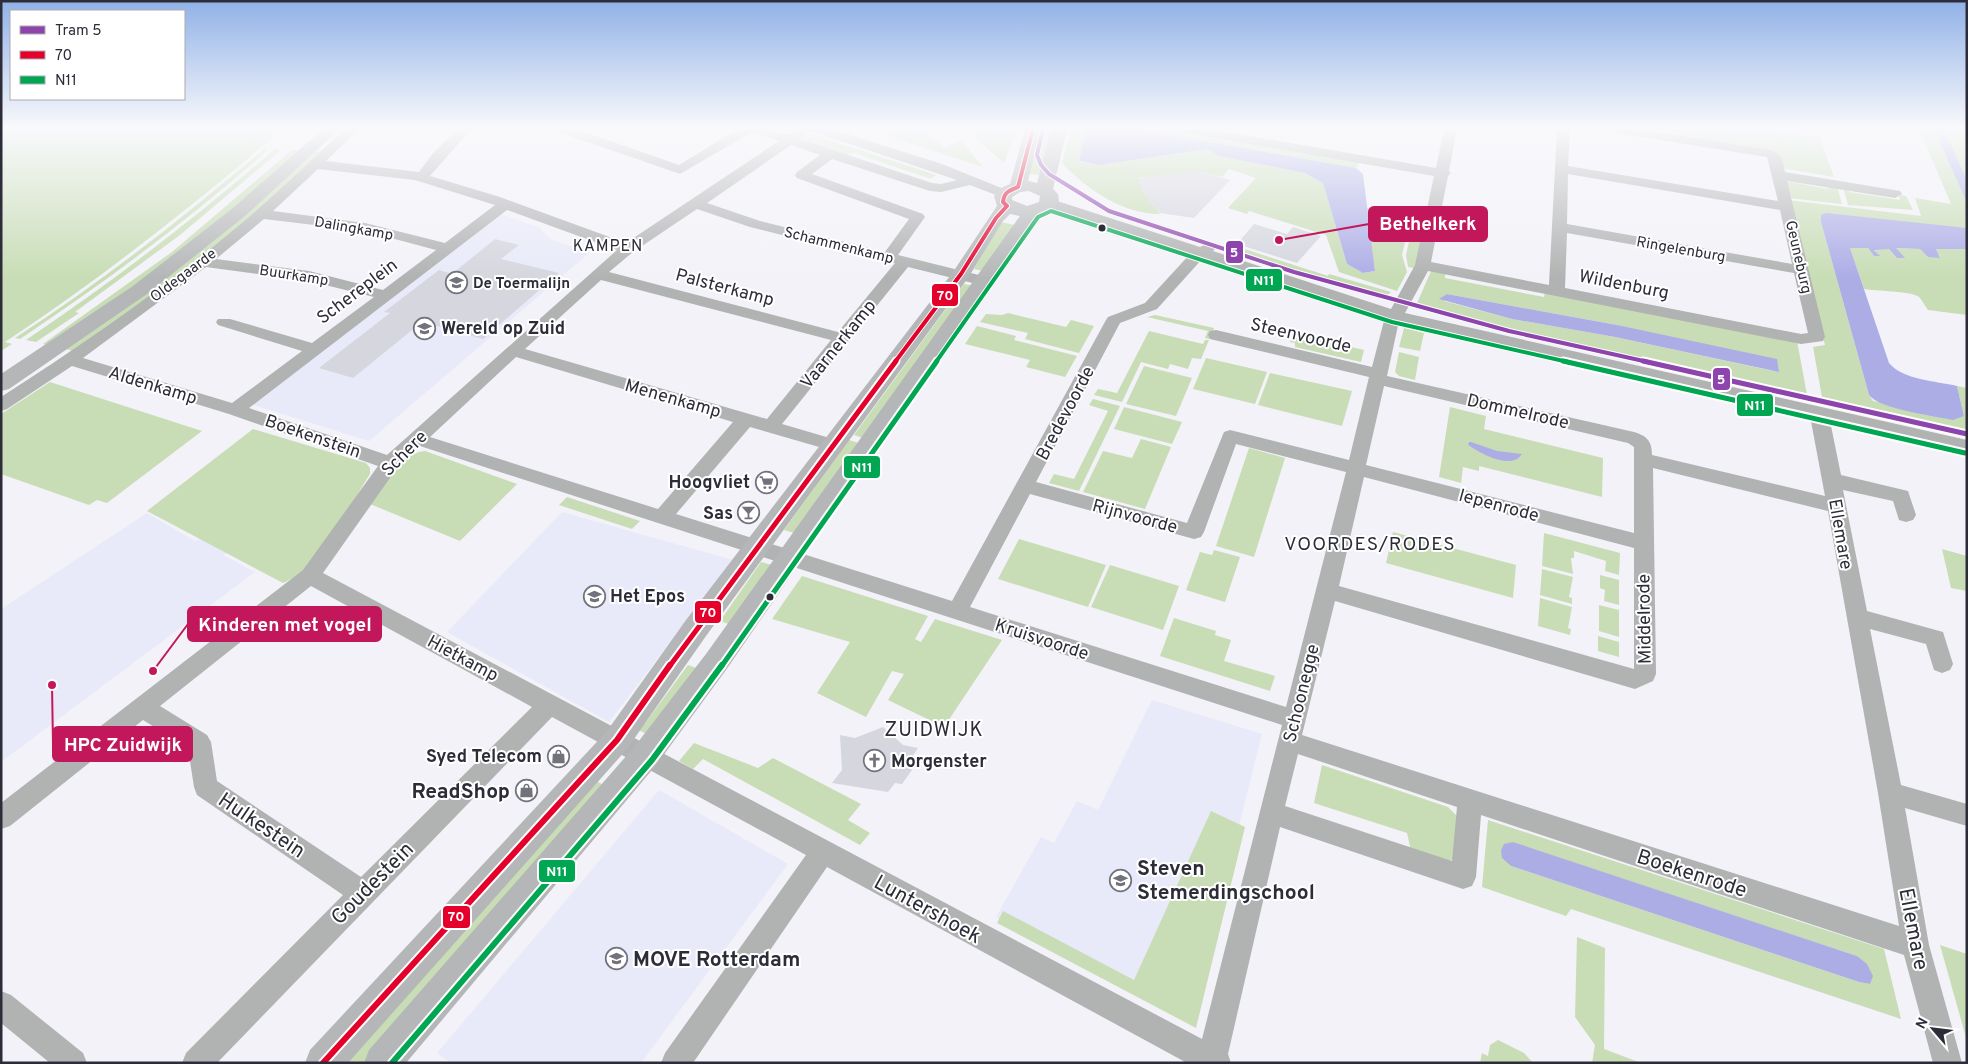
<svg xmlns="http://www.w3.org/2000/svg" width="1968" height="1064" font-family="Overpass,sans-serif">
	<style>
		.built { fill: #e9eaf9 }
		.green { fill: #c8ddb5; fill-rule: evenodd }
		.water { fill: #adade6 }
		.building { fill: #d5d6de }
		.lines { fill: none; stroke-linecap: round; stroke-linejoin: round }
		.minor { fill: #b1b2b2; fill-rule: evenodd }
		.major { fill: #b5b6b7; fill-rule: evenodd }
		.bus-1-far2-casing { stroke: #fff; stroke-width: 6 }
		.bus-1-far1-casing { stroke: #fff; stroke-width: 9 }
		.bus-1-casing { stroke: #fff; stroke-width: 10 }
		.bus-2-far2-casing { stroke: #fff; stroke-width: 6 }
		.bus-2-far1-casing { stroke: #fff; stroke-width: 9 }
		.bus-2-casing { stroke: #fff; stroke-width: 10 }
		.bus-1-far2 { stroke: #e4002b; stroke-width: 4 }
		.bus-1-far1 { stroke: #e4002b; stroke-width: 5 }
		.bus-1 { stroke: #e4002b; stroke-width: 6 }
		.bus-2-far2 { stroke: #00a651; stroke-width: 4 }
		.bus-2-far1 { stroke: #00a651; stroke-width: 5 }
		.bus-2 { stroke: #00a651; stroke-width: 6 }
		.tram-1-far1-casing { stroke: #fff; stroke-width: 6 }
		.tram-1-casing { stroke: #fff; stroke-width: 9 }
		.tram-1-far1 { stroke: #8e44ad; stroke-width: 4 }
		.tram-1 { stroke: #8e44ad; stroke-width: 5 }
		.bus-dot { fill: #2c2d38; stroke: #fff; stroke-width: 2 }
		.labels { text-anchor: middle; stroke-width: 4; stroke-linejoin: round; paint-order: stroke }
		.far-street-label { font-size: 15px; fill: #2c2d38; stroke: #fff }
		.far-poi-label { font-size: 15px; font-weight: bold; fill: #2c2d38; stroke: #fff; text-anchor: start }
		.far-neighbourhood-label { font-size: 16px; letter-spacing: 1px; fill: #2c2d38; stroke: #fff }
		.street-label { font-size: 18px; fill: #2c2d38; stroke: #fff }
		.poi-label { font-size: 18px; font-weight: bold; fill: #2c2d38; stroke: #fff; text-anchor: start }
		.neighbourhood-label { font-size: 19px; letter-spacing: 1px; fill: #2c2d38; stroke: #fff }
		.quarter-label { font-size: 20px; letter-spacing: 1px; fill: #2c2d38; stroke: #fff }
		.near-poi-label { font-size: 21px; font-weight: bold; fill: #2c2d38; stroke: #fff; text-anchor: start }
		.near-street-label { font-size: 21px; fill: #2c2d38; stroke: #fff }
		.leader { fill: none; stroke: #c2185b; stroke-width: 2 }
		.callout-dot { fill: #c2185b; stroke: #fff; stroke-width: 2 }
		.callout { fill: #c2185b; stroke: #c2185b; stroke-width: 2 }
		.callout-label { font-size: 19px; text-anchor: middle; font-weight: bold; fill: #fff }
		.line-badge { stroke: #fff; stroke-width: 2 }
		.badge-label { font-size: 14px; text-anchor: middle; font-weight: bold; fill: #fff }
	</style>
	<rect width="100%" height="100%" fill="#f2f2f8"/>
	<path class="built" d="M500 214 539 227 550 239 589 253 369 441 250 404Z
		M562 512 733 560 609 722 447 632Z
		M147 513 195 541 244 524 255 537 223 555 255 572 1 762V609Z
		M1152 700 1262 734 1191 1018 996 917 1041 837 1054 843 1077 801 1098 810Z
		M659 790 788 864 641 1063H451L437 1053Z"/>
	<path class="green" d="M1 129H283C194 205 103 277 5 342L12 344 1 351Z
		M866 129H921L945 148 961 140 983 167Z
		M965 129H1017L1004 163Z
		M1040 129H1054L1044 175 1027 174Z
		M1071 129H1086L1079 162 1099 165 1208 149 1219 156 1305 173 1323 183 1347 264 1363 273 1375 271 1367 208 1407 215 1409 210H1412L1402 255 1407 272 1397 291 1339 272 1326 235 1249 211 1247 214 1228 208 1256 178 1229 169 1222 177 1201 172 1139 178 1144 193 1147 192 1153 202 1152 205 1155 206 1160 214C1123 214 1086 189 1062 163Z
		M1137 129H1178L1361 160 1356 168Z
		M1670 129H1758L1820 138 1834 177 1781 168 1776 151 1678 137 1671 132Z
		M1919 129H1934L1967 203V228L1821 222 1869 395 1873 401 1964 416 1957 386 1967 388V438L1829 406 1822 397 1813 347 1825 345 1788 200 1921 216 1915 198 1951 204Z
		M1944 129H1967V180Z
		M811 134 936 175 931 179 854 153 842 155 802 141 804 136Z
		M264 149H269C190 219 107 281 20 339L15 338C103 281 184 217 264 149Z
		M275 149 281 150 180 235 75 312 79 313 36 342 26 340C115 280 194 219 275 149Z
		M292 150 303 151 235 212 55 347 43 344 172 252Z
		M310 151 322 152 256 213 193 265 74 351 61 348Z
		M1784 181 1828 189V185L1837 186 1842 204 1788 198Z
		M1843 187 1848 188 1849 192 1900 200 1899 195 1906 196 1913 210 1848 205Z
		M1416 211 1428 214 1419 255 1414 268 1408 267 1406 255Z
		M1001 222 1019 226 988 272 974 269Z
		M1226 243 1328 276 1329 274 1391 292 1383 299 1331 285 1220 250Z
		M1850 248H1868L1874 256H1879L1874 249H1889L1897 258H1904L1895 248 1920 249 1928 257H1940L1935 249H1967V315L1928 310C1925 306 1922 300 1919 297 1913 291 1874 291 1864 289Z
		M1432 269 1445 272V278L1544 297 1545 291 1797 341 1808 400 1643 363 1425 311 1420 309 1417 303ZM1447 294 1617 325 1778 372 1615 337 1512 319 1444 301Z
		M964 284 975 286 866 439 854 435Z
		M1008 313 1066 327 1071 320 1094 326 1079 353 1025 339 1028 333 980 322 986 314 1002 315Z
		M1155 315 1214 328 1210 339 1205 338 1208 331 1147 317Z
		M977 326 1016 336 1014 340 1077 356 1065 377 1026 367 1030 360 965 344Z
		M1404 328 1424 333 1420 351 1399 347Z
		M1149 331 1203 344 1205 340H1209L1201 359 1192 358 1188 369 1170 364 1168 369 1141 362 1122 402 1094 395 1098 389 1117 393Z
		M1293 334 1364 350 1361 362 1295 347V343L1290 342Z
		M1399 352 1419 357 1415 380 1399 376 1395 372Z
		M1206 358 1267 372 1255 404 1193 389Z
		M1144 366 1192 378 1176 416 1126 404Z
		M1270 373 1352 391 1342 426 1258 405Z
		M50 382 202 431 107 503 97 500 89 505 1 474V414Z
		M1093 399 1120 406 1079 491 1049 483 1054 474 1074 479 1108 411 1089 405Z
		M1124 407 1182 422 1172 444 1114 429Z
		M1450 407 1486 416 1484 429 1603 458 1602 497 1479 466V471L1463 467 1461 483 1439 477Z
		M253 429 366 463 370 468V474C348 508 320 569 283 583L147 511Z
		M1141 439 1171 447 1145 509 1083 492 1103 451 1132 458Z
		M849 440 862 444 798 534 784 530Z
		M1249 448 1285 458 1254 557 1216 546Z
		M425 451 517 484 460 541 370 504C384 484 398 454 425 451Z
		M567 497 640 521 632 529 559 505Z
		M1393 532 1516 565 1513 598 1386 563Z
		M1544 533 1620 553 1619 575 1605 571 1606 561 1574 551V558H1571L1573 574 1542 566Z
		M1019 539 1106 565 1088 607 998 579Z
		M1942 549 1967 556V591L1951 588Z
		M1214 550 1240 557 1225 602 1186 590 1200 552 1212 555Z
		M761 562 772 565 734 626 720 621Z
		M1110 565 1179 586 1163 630 1091 607Z
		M1542 569 1573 577 1569 597 1572 598V604L1540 595Z
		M1600 575 1619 580V605L1604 601 1605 590 1600 588Z
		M802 576 928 616 915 639 921 642 935 619 1002 640 944 727 888 700 904 674 892 671 866 717 817 693 850 642 772 619Z
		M1540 598 1572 607 1568 628 1571 629 1570 635 1538 626Z
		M1599 605 1619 610V637L1599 631Z
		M1174 618 1216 631 1215 635 1231 640 1224 661 1275 676 1270 691 1160 656Z
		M1598 636 1619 642V657L1598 651Z
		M688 665 702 670 649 735 636 729 646 722Z
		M694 743 758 768 773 758 861 804 848 820 870 833 860 845 703 759 693 769 679 761Z
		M1322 765 1448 807 1460 819 1456 858 1445 863 1411 851 1407 833 1314 803Z
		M591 778 612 790 373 1063H342Z
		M1211 811 1245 827 1196 1028 997 923 1003 911 1134 980Z
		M1488 820 1884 949 1901 1019 1571 909 1566 916 1482 887ZM1513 843 1857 956 1870 984 1859 982 1511 866Z
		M1577 937 1605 948 1604 1049 1641 1063H1592L1595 1045 1575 1017Z
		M1940 945 1967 954V1041Z
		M1498 1040 1524 1053 1533 1063H1480L1482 1053 1488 1056 1490 1045Z"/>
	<path class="water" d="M1086 129H1137L1356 168 1363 174 1375 271 1363 273 1347 264 1323 183 1305 173 1219 156 1208 149 1099 165 1079 161Z
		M1934 129H1944L1967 180V203Z
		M1826 213 1967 228V249H1936L1940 258 1928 257 1920 249 1896 248 1905 258H1897L1889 249 1874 250 1880 256H1874L1868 248H1850L1889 363C1903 380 1936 381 1957 386L1964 416 1953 420C1935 416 1879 409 1869 395L1821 222V215Z
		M1447 294 1617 325 1777 359 1779 372 1615 337 1512 319 1439 299Z
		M1471 442 1497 451 1522 454C1511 471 1480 453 1468 445L1469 442Z
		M1513 842 1857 956 1867 964 1873 976 1870 984 1859 982 1511 866 1502 858 1501 850 1504 844Z"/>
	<path class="building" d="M1184 172H1201L1230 180 1194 218 1160 213 1155 206 1150 204 1138 179Z
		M1254 224 1287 234 1293 227 1321 236 1297 263 1237 244Z
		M495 239 519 245 501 259 559 273 483 339 422 322 353 378 319 368 390 313 384 312 439 270 452 274Z
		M883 727 903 745 918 748 907 765 912 770 902 784 895 783 888 792 832 783 842 770 840 735 855 738Z"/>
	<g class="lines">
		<path class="minor" d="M345 129H359L326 161 419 172 433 153 458 129H471L430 176 500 197 626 243 779 141 752 132 680 174 559 132 558 129H576L679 165 738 129H768L788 135 798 129H831L942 164 1009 191 1011 194 1009 197 1004 198 970 185 941 192 930 191 832 159 812 174 923 214 925 217 898 255 991 278 993 281 985 286 908 267 782 424 840 441 842 445 840 449 833 451 750 427 676 514 952 601 1106 320 1108 317 1145 303 1190 254 1044 206 1042 203 1044 200H1054L1200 247 1208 243 1213 245 1216 248 1213 251 1391 309 1415 265 1434 176 1186 133 1180 129H1208L1436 168 1444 129H1457L1449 171 1451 173 1448 176 1431 262 1549 285 1557 129H1570L1568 166 1778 201 1767 157 1616 133 1609 129H1639L1771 150C1782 153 1783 162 1785 172L1900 191 1902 194 1895 198 1787 181 1825 337 1823 341 1801 344 1428 271 1405 313 1967 440V452L1830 421 1841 475 1908 491 1916 515 1913 520 1906 522 1899 520 1893 501 1843 490 1867 611 1943 632 1953 664 1950 670 1942 673 1934 670 1926 644 1870 629 1901 785 1967 804V826L1905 808 1929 945 1962 1063H1933L1904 955 1481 815 1476 877 1472 886 1463 889 1280 827 1228 1054 1231 1063H1187L827 867 693 1063H661L665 1053 806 855 552 717 217 1063H182L186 1053 343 895 197 795 194 787 188 748 143 720 10 826 1 829V803L303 570 378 466 229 414 72 366 7 409 1 411V397C90 340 176 280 256 211 286 185 315 156 345 129ZM812 129 814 132 957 180 941 184 932 183 800 139ZM791 145 820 155 797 172 795 175 797 178 909 219 885 252 760 221 707 203ZM318 169 415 180 495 205 445 243 365 223 273 211ZM1568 174 1780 210 1792 264 1567 224ZM697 209 750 227 895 263 838 332 609 272 633 252ZM507 210 617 250 387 455 249 408ZM264 219 365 231 436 250 383 290 309 271 216 259ZM1567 233 1794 273 1808 333 1801 334 1565 288ZM1203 258 1385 317 1372 367 1216 330 1210 331 1208 335 1210 339 1369 377 1349 460 1230 430 1224 432 1187 523 1036 482 1120 323 1157 309ZM206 267 309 281 374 297 312 343 230 319H218L216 322 218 325 302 351 232 403 83 358ZM601 280 831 340 767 419 525 349ZM1399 321 1810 416 1825 496 1652 455C1652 441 1647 436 1634 432L1387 376ZM516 357 733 422 658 509 430 437ZM1384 386 1628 443 1634 447V533L1366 465ZM1236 444 1346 472 1286 707 970 607 1030 494 1194 539 1201 537 1204 532ZM420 446 1282 725 1202 1039 323 573 397 468ZM1653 468 1828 511 1878 793 1899 926 1302 735 1335 601 1635 689 1653 681 1656 674ZM1364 477 1634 548V669L1339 586ZM311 586 532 707 361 877 217 781 211 742 207 735 160 706ZM1298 754 1457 807 1452 861 1285 806Z
			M1 991 11 995 83 1053 87 1063H50L1 1023Z"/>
		<path class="major" d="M323 129H340L245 216 147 294 9 389 1 391V374L133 286 233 208Z
			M1025 129H1041L1028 181 1037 183 1051 129H1067L1053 189 1058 194 1059 201 1052 210 1039 215 726 670 657 764 406 1063H364L369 1050 635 746 706 654 1020 216 1010 214 1003 221 968 278 706 636 627 749 348 1063H305L310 1050 607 731 686 620 953 272 997 206 994 196 1003 187 1010 184ZM1029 191 1040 196 1039 202 1027 206 1012 200V197L1020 192Z"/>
		<defs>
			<path id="bus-1-far2" d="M895 362 961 274 996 218 1007 206 1003 202C1004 192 1010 190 1018 187L1033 129"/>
			<path id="bus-1-far1" d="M669 667 896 361"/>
			<path id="bus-1" d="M323 1063 617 740 670 665"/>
			<path id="bus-2-far2" d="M936 362 1038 217 1051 211 1392 322 1568 362"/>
			<path id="bus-2-far1" d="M1563 361 1965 453
				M721 667 937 361"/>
			<path id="bus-2" d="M392 1063 652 760 722 665"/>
		</defs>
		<use href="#bus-1-far2" class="bus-1-far2-casing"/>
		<use href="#bus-1-far1" class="bus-1-far1-casing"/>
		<use href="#bus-1" class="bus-1-casing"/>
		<use href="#bus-2-far2" class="bus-2-far2-casing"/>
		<use href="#bus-2-far1" class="bus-2-far1-casing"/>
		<use href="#bus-2" class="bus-2-casing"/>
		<use href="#bus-1-far2" class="bus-1-far2"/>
		<use href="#bus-1-far1" class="bus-1-far1"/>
		<use href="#bus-1" class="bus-1"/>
		<use href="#bus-2-far2" class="bus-2-far2"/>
		<use href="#bus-2-far1" class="bus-2-far1"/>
		<use href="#bus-2" class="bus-2"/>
		<defs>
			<path id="tram-1-far1" d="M1043 129 1037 155 1041 165 1049 174 1109 211 1294 272 1509 331 1648 362"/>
			<path id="tram-1" d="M1643 361 1967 434"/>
		</defs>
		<use href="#tram-1-far1" class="tram-1-far1-casing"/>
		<use href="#tram-1" class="tram-1-casing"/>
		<use href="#tram-1-far1" class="tram-1-far1"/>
		<use href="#tram-1" class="tram-1"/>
	</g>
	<linearGradient id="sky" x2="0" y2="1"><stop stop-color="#90b1e7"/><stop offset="0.46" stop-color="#f9f9fc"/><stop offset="1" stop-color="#f9f9fc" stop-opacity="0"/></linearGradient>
	<rect width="1968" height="278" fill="url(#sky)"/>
	<defs>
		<symbol id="school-ring" viewBox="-11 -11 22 22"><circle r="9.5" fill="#fff" stroke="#71727b" stroke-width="1.5"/><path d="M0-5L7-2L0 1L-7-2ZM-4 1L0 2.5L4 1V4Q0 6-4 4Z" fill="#71727b"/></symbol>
		<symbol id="supermarket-ring" viewBox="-11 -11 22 22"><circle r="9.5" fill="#fff" stroke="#71727b" stroke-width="1.5"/><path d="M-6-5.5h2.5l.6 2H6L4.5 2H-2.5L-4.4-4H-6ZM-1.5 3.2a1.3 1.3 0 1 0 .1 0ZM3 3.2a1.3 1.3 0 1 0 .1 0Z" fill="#71727b"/></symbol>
		<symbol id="bar-ring" viewBox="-11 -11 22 22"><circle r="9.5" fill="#fff" stroke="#71727b" stroke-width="1.5"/><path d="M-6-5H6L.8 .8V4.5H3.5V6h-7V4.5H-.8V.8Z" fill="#71727b"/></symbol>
		<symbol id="shop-ring" viewBox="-11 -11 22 22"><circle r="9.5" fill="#fff" stroke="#71727b" stroke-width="1.5"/><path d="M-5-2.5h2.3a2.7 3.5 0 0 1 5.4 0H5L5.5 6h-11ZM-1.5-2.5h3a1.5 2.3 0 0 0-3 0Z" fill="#71727b"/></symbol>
		<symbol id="church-ring" viewBox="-11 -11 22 22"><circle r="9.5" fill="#fff" stroke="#71727b" stroke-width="1.5"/><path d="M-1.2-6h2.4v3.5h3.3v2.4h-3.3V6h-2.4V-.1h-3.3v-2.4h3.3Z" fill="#71727b"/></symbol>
	</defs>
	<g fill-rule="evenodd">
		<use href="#school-ring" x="444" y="270" width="25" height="25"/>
		<use href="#school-ring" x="412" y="316" width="25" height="25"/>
		<use href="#supermarket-ring" x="754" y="470" width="25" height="25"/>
		<use href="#bar-ring" x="736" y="500" width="25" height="25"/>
		<use href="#school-ring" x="582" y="584" width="25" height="25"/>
		<use href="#shop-ring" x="546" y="744" width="25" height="25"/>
		<use href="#church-ring" x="862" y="748" width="25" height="25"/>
		<use href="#shop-ring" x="514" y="778" width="25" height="25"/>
		<use href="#school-ring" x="1108" y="868" width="25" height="25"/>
		<use href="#school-ring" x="604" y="946" width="25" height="25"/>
	</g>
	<g class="bus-dot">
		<circle cx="1102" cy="228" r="4.5"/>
		<circle cx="770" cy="597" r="4.5"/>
	</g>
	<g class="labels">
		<g class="far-street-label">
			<text transform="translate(354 228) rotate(10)" y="5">Dalingkamp</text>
			<text transform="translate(839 245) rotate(14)" y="5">Schammenkamp</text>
			<text transform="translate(1681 249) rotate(10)" y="5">Ringelenburg</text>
			<text transform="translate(1799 257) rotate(77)" y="5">Geuneburg</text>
			<text transform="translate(183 275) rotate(-37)" y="5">Oldegaarde</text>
			<text transform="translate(294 275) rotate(9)" y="5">Buurkamp</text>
		</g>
		<g class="far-poi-label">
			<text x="473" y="288">De Toermalijn</text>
		</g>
		<g class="far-neighbourhood-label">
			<text x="608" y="251">KAMPEN</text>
		</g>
		<g class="street-label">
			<text transform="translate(1624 284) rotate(11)" y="6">Wildenburg</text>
			<text transform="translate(725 287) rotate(15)" y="6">Palsterkamp</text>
			<text transform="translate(357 291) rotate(-37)" y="6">Schereplein</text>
			<text transform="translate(1301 335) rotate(13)" y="6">Steenvoorde</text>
			<text transform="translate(838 344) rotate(-51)" y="6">Vaarnerkamp</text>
			<text transform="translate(153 385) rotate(17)" y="6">Aldenkamp</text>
			<text transform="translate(673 398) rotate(16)" y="6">Menenkamp</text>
			<text transform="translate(1518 411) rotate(13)" y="6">Dommelrode</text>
			<text transform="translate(1065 413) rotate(-62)" y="6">Bredevoorde</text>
			<text transform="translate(313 436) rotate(19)" y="6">Boekenstein</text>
			<text transform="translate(404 453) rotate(-45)" y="6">Schere</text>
			<text transform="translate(1499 505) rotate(15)" y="6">Iepenrode</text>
			<text transform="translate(1135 516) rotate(15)" y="6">Rijnvoorde</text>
			<text transform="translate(1841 534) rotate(80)" y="6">Ellemare</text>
			<text transform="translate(1644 619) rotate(-91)" y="6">Middelrode</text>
			<text transform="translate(1042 639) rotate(18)" y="6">Kruisvoorde</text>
			<text transform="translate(463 658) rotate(28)" y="6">Hietkamp</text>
			<text transform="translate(1301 693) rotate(-76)" y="6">Schoonegge</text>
		</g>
		<g class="poi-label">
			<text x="441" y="334">Wereld op Zuid</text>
			<text x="750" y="488" text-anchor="end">Hoogvliet</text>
			<text x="733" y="519" text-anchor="end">Sas</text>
			<text x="610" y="602">Het Epos</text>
			<text x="542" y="762" text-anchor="end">Syed Telecom</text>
			<text x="891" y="767">Morgenster</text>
		</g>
		<g class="neighbourhood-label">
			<text x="1370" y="550">VOORDES/RODES</text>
		</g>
		<g class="quarter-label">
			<text x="934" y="736">ZUIDWIJK</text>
		</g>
		<g class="near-poi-label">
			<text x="510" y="798" text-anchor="end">ReadShop</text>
			<text x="1137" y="875">Steven<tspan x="1137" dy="24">Stemerdingschool</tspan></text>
			<text x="633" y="966">MOVE Rotterdam</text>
		</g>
		<g class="near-street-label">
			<text transform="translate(262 825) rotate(34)" y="7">Hulkestein</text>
			<text transform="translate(1692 873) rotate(18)" y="7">Boekenrode</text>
			<text transform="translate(372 883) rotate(-45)" y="7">Goudestein</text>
			<text transform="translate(928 909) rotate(29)" y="7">Luntershoek</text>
			<text transform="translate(1914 929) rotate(79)" y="7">Ellemare</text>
		</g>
	</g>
	<path class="leader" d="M1279 240L1369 224M153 671L188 624M52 685L53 744"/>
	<g class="callout-dot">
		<circle cx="1279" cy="240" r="5"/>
		<circle cx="153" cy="671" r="5"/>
		<circle cx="52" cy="685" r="5"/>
	</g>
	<g class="callout">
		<rect x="1369" y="207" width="118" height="34" rx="5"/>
		<rect x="188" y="607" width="193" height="34" rx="5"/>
		<rect x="53" y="727" width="139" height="34" rx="5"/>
	</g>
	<g class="callout-label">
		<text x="1428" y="230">Bethelkerk</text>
		<text x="285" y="631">Kinderen met vogel</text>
		<text x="123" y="751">HPC Zuidwijk</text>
	</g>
	<g class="line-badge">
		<rect x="1225" y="240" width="19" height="24" rx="5" fill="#8e44ad"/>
		<rect x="1245" y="268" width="38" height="24" rx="5" fill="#00a651"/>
		<rect x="931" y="283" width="28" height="24" rx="5" fill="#e4002b"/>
		<rect x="1712" y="367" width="19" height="24" rx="5" fill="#8e44ad"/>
		<rect x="1736" y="393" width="38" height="24" rx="5" fill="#00a651"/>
		<rect x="843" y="455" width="38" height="24" rx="5" fill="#00a651"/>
		<rect x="694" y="600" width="28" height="24" rx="5" fill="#e4002b"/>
		<rect x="538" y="859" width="38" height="24" rx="5" fill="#00a651"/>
		<rect x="442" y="905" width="29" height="24" rx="5" fill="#e4002b"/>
	</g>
	<g class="badge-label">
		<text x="1234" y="257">5</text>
		<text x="1264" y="285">N11</text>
		<text x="945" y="300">70</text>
		<text x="1721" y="384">5</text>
		<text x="1755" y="410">N11</text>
		<text x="862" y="472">N11</text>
		<text x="708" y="617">70</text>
		<text x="557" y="876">N11</text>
		<text x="456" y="921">70</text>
	</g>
	<rect width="1968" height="1064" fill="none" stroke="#2c2d38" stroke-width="5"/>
	<rect x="10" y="10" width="175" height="90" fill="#ffffff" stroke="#ababaf"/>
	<rect x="20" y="26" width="25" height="8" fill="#8e44ad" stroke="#ababaf"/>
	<text x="55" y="35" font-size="15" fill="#2c2d38">Tram 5</text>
	<rect x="20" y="51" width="25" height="8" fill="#e4002b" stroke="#ababaf"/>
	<text x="55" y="60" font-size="15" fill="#2c2d38">70</text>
	<rect x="20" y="76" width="25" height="8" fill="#00a651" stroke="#ababaf"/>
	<text x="55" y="85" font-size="15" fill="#2c2d38">N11</text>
	<g transform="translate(1933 1029) rotate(298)" stroke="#ffffff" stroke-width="4" paint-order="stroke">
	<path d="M0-4L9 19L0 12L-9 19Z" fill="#2c2d38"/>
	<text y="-8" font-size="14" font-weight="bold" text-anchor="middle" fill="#2c2d38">N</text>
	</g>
</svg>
